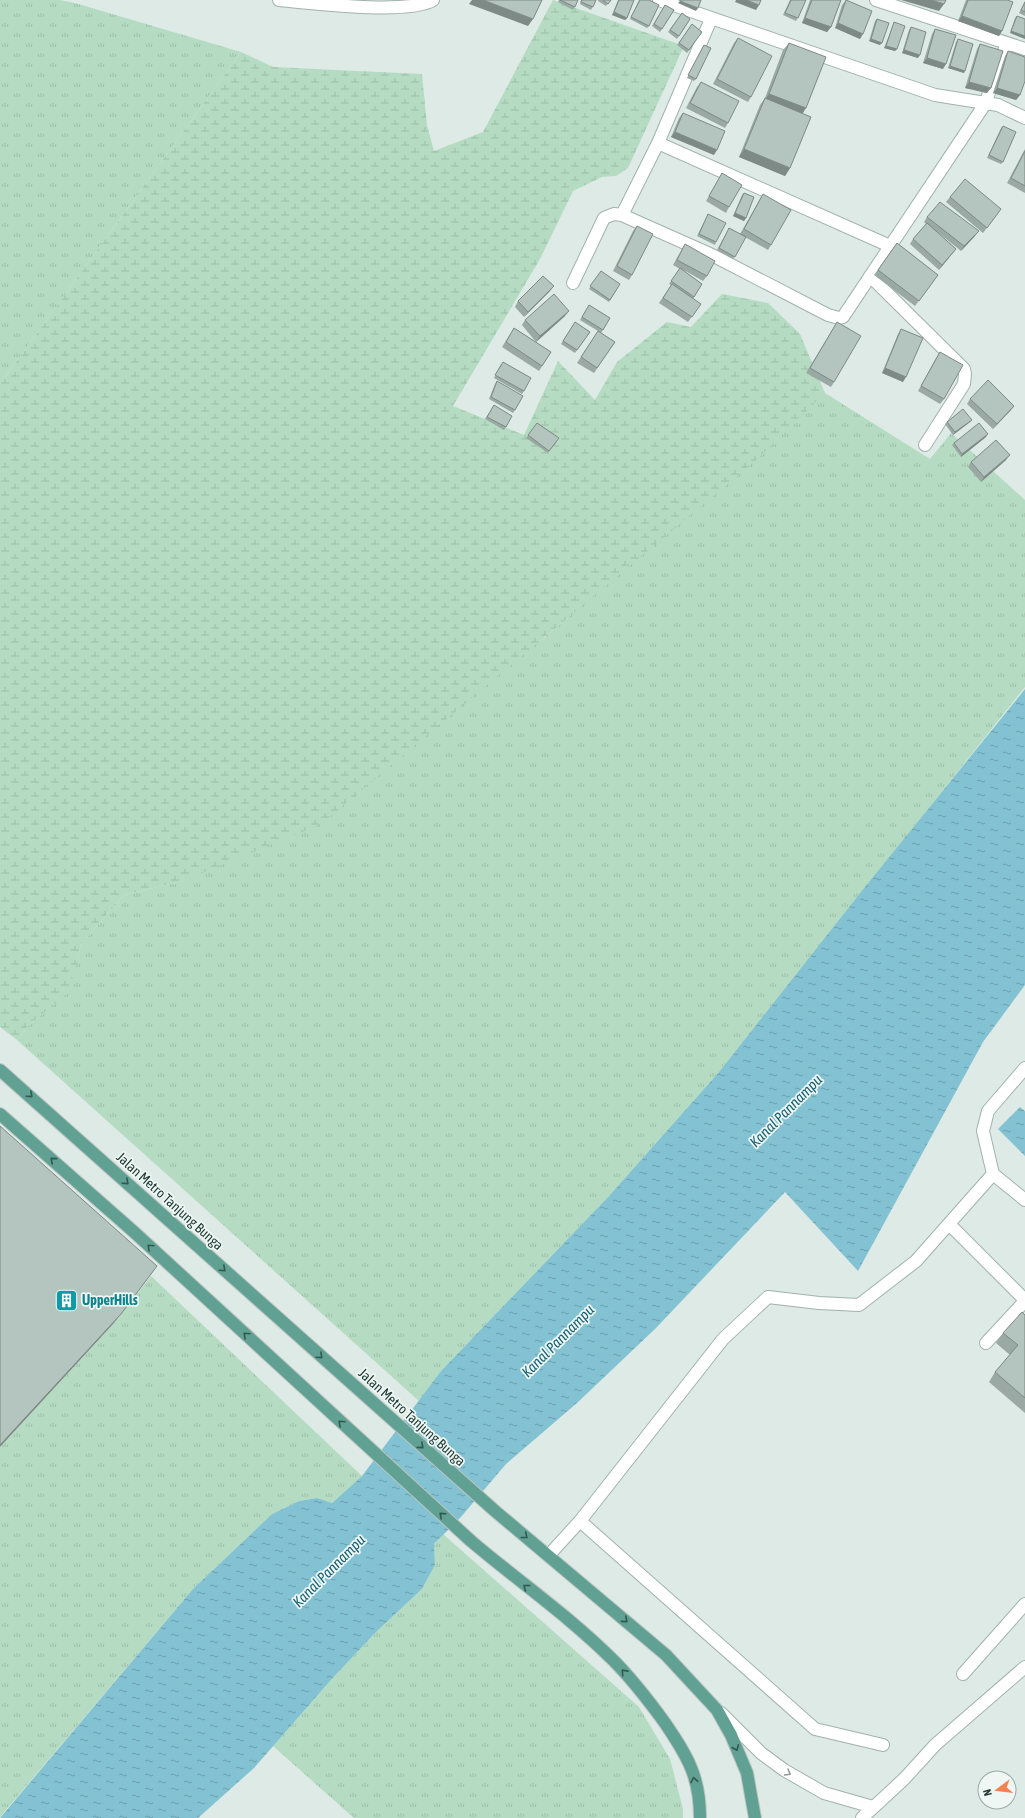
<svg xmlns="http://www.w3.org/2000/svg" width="1025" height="1818" font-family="'Asap Condensed',sans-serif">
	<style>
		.grass { fill: url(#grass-tufts) }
		.wetland { fill: url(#wetland-marsh) }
		.water { fill: url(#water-ripples) }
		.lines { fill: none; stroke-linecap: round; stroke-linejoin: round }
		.minor-casing { stroke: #a1b2ac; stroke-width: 14 }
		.major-casing { stroke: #bcc4c2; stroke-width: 14 }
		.minor { stroke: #fff; stroke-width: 12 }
		.major { stroke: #60a194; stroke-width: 12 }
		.wall { fill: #9aa9a3 }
		.shaded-wall { fill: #7d8a85 }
		.building { fill: #b3c5be; stroke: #7d8a85 }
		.oneway { stroke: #325951 }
		.oneway2 { stroke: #8f9c9a }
		.labels { text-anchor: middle; stroke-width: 3.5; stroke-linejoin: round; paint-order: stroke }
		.street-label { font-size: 14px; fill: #1f3a34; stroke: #eef7f3 }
		.culture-label { font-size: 14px; font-weight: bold; fill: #0d838f; stroke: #eef7f3; text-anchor: start }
		.water-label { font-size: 15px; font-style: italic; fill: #186277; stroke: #eef7f3 }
	</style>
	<defs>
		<pattern id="grass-tufts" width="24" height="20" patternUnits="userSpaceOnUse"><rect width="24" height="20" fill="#b5dcc2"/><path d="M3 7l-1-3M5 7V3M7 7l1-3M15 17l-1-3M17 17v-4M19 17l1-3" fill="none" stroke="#9bbea7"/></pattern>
		<pattern id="wetland-marsh" width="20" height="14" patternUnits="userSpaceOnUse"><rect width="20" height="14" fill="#b5dcc2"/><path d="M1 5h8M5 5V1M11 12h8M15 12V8" fill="none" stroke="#9bbea7"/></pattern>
		<pattern id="water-ripples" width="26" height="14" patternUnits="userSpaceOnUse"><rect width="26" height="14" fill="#83c2d2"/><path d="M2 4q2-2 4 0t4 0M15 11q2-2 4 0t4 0" fill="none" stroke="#6b9fab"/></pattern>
	</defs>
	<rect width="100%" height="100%" fill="#deeae5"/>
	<path class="grass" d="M0 0H60L75 3 241 52 0 384Z
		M825 393 930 459 951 433 1025 500V687L719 1072 609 1196 441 1371 419 1401 17 1040 29 1025 68 992 81 944 124 895 183 881 543 639Z
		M151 1276 362 1476 332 1503 317 1498 299 1501 272 1514 193 1589 0 1817V1447L114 1323Z
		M443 1534 639 1707 670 1759 683 1809V1818H354L273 1746 330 1681 375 1633 422 1589 435 1565 434 1545Z"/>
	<path class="wetland" d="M553 0 684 46 628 168 616 176 602 177 573 191 540 259 453 406 524 435 558 361 595 400 617 362 667 322 691 327 722 294 768 303 800 334 825 393 754 462 321 824 183 881 124 895 81 944 69 992 29 1025 17 1040 0 1027V384L241 52 273 67 422 74 427 125 434 151 483 132Z"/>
	<path class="water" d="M1025 689V985L983 1042 858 1271 785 1192 656 1328 577 1403 506 1464 460 1518 434 1544 435 1565 422 1589 375 1633 330 1681 254 1768 198 1818H0L193 1589 272 1514 299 1501 317 1498 332 1503 362 1476 441 1371 609 1196 719 1072 865 887Z
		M1020 1107 1025 1111V1156L998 1129Z"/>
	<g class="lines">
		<defs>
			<path id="minor" d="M279 0C311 3 408 15 433 0
				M659 0 935 95 998 105 1025 118
				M876 0 1025 49
				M658 143 890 246
				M622 215 712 255 828 315 839 318 843 317 985 104 1007 43
				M870 276 964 369 965 374 964 384 925 445
				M573 283 604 218 614 214 622 215 658 143 711 19
				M1025 1068 988 1111 983 1131 993 1174 1025 1200
				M949 1224 1025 1300
				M986 1343 1025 1301
				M580 1521 815 1729 883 1745
				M549 1555 580 1521 723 1339 768 1297 819 1303 859 1305 916 1261 993 1174
				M963 1674 1025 1604
				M721 1713 761 1753 784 1770 824 1793 873 1807
				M862 1818 905 1778 935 1745 1025 1667"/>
			<path id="major" d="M0 1070 495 1511 666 1655 717 1710 731 1735 747 1773 755 1818
				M0 1114 134 1232 471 1541C518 1581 569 1616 613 1660 632 1679 649 1701 665 1723 675 1738 687 1755 693 1773 698 1787 700 1804 700 1818"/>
		</defs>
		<use href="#minor" class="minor-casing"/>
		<use href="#major" class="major-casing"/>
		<use href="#minor" class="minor"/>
		<use href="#major" class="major"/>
	</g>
	<path class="wall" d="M559 0H578L573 10 558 2Z
		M581 0H596L591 10 580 4Z
		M598 0H611L606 6 598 1Z
		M618 0H634L627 18 625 20 612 15Z
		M639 0H649V26L647 28 630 19Z
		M790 0H806L796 21 783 15Z
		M810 0H841L831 27 827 32 802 23Z
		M846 0 860 39 835 28 842 5Z
		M966 0H1007L1002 31 999 36 958 21Z
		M1025 1V16L1019 13Z
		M665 5 674 10 660 32 652 26Z
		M682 13 690 19 677 39 668 32Z
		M1017 16 1025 19 1010 33 1015 18Z
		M877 19 880 45 869 41 875 21Z
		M894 22 897 49 895 51 884 48 893 25Z
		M692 24 702 32 687 53 677 45Z
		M911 27 918 58 902 53 909 30Z
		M935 29 943 69 923 63 932 34Z
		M738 38 751 97 748 102 713 84 734 43Z
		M958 39 964 73 948 68 956 42Z
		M789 43 806 108 802 113 790 168 785 176 739 157 760 105 765 98 783 50Z
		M980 44 987 93 965 88 977 49Z
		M704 45 696 79 694 81 687 78Z
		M1008 51 1020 95 1016 100 993 93 1005 56Z
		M701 82 728 123 725 128 686 108 697 87Z
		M683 113 714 155 671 137 679 118Z
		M1003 126V162L1001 164 987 158 1001 128Z
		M1025 149V193L1007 183Z
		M722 173 729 207 726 213 706 201Z
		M744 193 746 218 744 221 733 216 742 195Z
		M763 194 771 245 768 250 745 237 733 259 717 250 729 228 740 234 760 199Z
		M950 197 1001 209 983 233 946 202Z
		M708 214 716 242 715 245 697 236Z
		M927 217 975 236 961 251 935 230 956 249 952 254 939 270 910 244 913 239 926 224 924 222Z
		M637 226 632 275 629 280 613 271 633 231Z
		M897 243 938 275 915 306 874 275Z
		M685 244 707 276 703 281 682 269 702 284 693 299 701 304 688 322 659 303 671 285 669 284 680 269 673 265 682 249Z
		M601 271 620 284 609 302 589 289Z
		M550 291 524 317 515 307 518 301Z
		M589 305 610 318 601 333 615 342 594 373 577 363 598 331 580 320Z
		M565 316 536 342 522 325 525 320Z
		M575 322 590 332 575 353 561 344Z
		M837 322 834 382 831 387 806 373Z
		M514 328 551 352 539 371 502 347Z
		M901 329 903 382 882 373 898 334Z
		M940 352 944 399 940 404 918 391 936 358Z
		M501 364 524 391 522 394 494 378Z
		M497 381 515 410 513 413 489 399 495 384Z
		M970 399 1014 406 1010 411 993 429 967 404Z
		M494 405 506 427 504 430 485 419Z
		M972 420 970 422 953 435 945 424 947 422Z
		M537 423 559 438 548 453 526 438Z
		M986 437 961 457 952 445 954 443Z
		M1006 460 981 482 968 467 971 462Z
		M1025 1315V1413L989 1382 995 1372 1010 1355 996 1343 1003 1333Z"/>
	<path class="shaded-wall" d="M472 0H483L533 19 528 26 469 4Z
		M736 0H746L759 5 756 10 735 2Z
		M901 0H931L944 4 939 11Z
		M680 1 698 8 696 11 678 3Z
		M614 12 627 18 625 20 612 15Z
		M962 16 1002 31 999 36 958 21Z
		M805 18 831 27 827 32 802 23Z
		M838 23 863 34 860 39 835 28Z
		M1011 31 1025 36V39L1010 33Z
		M871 39 882 43 880 45 869 41Z
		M886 46 897 49 895 51 884 48Z
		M904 50 920 55 918 58 902 53Z
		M927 58 946 64 943 69 923 63Z
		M950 66 965 71 964 73 948 68Z
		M969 82 991 88 987 93 965 88Z
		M997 88 1020 95 1016 100 993 93Z
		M769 94 806 108 801 116 764 101Z
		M675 132 717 150 714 155 671 137Z
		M744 149 790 168 785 176 739 157Z
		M735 213 746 218 744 221 733 216Z
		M979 231 975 236 961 251 964 246Z
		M956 249 952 254 939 270 942 265Z
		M554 286 550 291 524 317 528 312Z
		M569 311 565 316 536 342 540 336Z
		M885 368 906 377 903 382 882 373Z
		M1014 406 1010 411 993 429 997 424Z
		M972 420 970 422 953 435 955 432Z
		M988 434 986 437 961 457 962 454Z
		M1010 455 1006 460 981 482 984 477Z
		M157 1266 114 1323 0 1447V1445Z"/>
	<path class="building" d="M483 0H542L533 19Z
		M560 0H578L575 7Z
		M582 0H596L593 7 581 2Z
		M603 0H611L608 4Z
		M619 0H634L627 18 614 12Z
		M640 0H649L659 5 649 26 631 17Z
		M680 0H701L698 8 680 1Z
		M746 0H761L759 5Z
		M791 0H806L798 18 785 13Z
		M812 0H841L831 27 805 18Z
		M846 0 872 11 863 34 838 23Z
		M931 0H946L944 4Z
		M968 0H1007L1013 2 1002 31 962 16Z
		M1025 2V12L1021 10Z
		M665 5 674 10 662 29 654 24Z
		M682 13 690 19 679 36 670 30Z
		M1017 16 1025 19V36L1011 31Z
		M877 19 889 23 882 43 871 39Z
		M894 22 905 26 897 49 886 46Z
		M692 24 702 32 689 50 679 43Z
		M911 27 926 32 920 55 904 50Z
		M935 29 956 35 946 64 927 58Z
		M738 38 772 56 751 97 717 79Z
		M958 39 973 44 965 71 950 66Z
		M789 43 826 57 806 108 769 94Z
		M980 44 1003 51 991 88 969 82Z
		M704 45 711 48 696 79 688 75Z
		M1008 51 1025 57V81L1020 95 997 88Z
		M701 82 739 101 728 123 690 103Z
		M765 98 811 117 790 168 744 149Z
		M683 113 725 131 717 150 675 132Z
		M1003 126 1016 132 1003 162 989 155Z
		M1025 151V186L1011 178Z
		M722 173 742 185 729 207 709 196Z
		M965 179 1001 209 987 228 950 197Z
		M744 193 754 197 746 218 735 213Z
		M763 194 791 210 771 245 744 229Z
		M940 202 979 231 964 246 927 217Z
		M708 214 726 223 716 242 699 234Z
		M927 223 956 249 942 265 913 239Z
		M637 226 653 234 632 275 617 266Z
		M729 228 746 237 735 257 719 248Z
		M897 243 938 275 919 301 878 270Z
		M685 244 715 261 707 276 677 260Z
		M680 268 702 284 694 297 671 281Z
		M601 271 620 284 610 300 590 286Z
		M543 276 554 286 528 312 518 301Z
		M672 284 701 304 692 317 663 298Z
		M554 294 569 311 540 336 525 320Z
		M589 305 610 318 603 330 582 317Z
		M575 322 590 332 577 350 563 341Z
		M837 322 861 336 834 382 810 368Z
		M514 328 551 352 542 366 506 342Z
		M901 329 923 338 906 377 885 368Z
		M598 331 615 342 597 368 581 357Z
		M940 352 963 365 944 399 921 386Z
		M503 362 531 378 524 391 495 375Z
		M988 380 1014 406 997 424 970 399Z
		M497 381 523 396 515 410 491 397Z
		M494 405 512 416 506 427 487 417Z
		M963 409 972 420 955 432 947 422Z
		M537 423 559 438 549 451 528 435Z
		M979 423 988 434 962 454 954 443Z
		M996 440 1010 455 984 477 971 462Z
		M0 1126 157 1266 121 1314 0 1445Z
		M1022 1312 1025 1315V1398L995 1372 1018 1345 1003 1333Z"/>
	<defs><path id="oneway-chevron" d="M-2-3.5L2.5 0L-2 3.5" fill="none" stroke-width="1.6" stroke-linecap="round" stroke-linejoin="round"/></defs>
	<g class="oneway">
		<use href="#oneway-chevron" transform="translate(30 1095) rotate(42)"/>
		<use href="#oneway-chevron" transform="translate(53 1160) rotate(-139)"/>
		<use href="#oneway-chevron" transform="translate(126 1182) rotate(42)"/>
		<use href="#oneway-chevron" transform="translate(150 1247) rotate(-137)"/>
		<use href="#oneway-chevron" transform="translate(223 1269) rotate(42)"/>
		<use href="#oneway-chevron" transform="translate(246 1335) rotate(-137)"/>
		<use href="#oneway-chevron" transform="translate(320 1356) rotate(42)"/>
		<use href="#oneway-chevron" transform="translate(341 1423) rotate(-137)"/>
		<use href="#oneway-chevron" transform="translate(421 1446) rotate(41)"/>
		<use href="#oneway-chevron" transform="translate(442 1515) rotate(-138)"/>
		<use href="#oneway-chevron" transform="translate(525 1536) rotate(39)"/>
		<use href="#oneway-chevron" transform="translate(526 1587) rotate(-142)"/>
		<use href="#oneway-chevron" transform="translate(625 1620) rotate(41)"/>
		<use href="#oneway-chevron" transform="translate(624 1672) rotate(-132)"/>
		<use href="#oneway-chevron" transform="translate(736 1748) rotate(67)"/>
		<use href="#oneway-chevron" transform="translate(694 1780) rotate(-101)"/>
	</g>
	<use class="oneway2" href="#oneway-chevron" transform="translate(788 1773) rotate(30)"/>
	<defs>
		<symbol id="building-square" viewBox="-11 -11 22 22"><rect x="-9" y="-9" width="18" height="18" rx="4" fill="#0f9aa8" stroke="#eef7f3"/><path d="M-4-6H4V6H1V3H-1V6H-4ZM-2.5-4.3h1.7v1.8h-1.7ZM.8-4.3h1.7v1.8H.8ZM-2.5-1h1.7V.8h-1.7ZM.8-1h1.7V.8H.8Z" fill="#fff"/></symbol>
	</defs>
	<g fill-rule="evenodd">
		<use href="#building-square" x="54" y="1288" width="25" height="25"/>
	</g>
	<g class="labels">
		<g class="street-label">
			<text transform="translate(170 1201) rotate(42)" y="5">Jalan Metro Tanjung Bunga</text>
			<text transform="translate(412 1417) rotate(42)" y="5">Jalan Metro Tanjung Bunga</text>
		</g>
		<g class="culture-label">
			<text x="82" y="1305">UpperHills</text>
		</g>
		<g class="water-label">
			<text transform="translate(786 1111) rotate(-45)" y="5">Kanal Pannampu</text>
			<text transform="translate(558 1341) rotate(-45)" y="5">Kanal Pannampu</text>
			<text transform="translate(329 1571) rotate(-45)" y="5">Kanal Pannampu</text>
		</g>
	</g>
	<g transform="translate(997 1790) rotate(255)"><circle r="19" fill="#eef7f3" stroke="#9baba7"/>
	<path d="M0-3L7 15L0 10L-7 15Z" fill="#f6804f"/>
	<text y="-6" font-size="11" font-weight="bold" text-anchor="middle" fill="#1f3a34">N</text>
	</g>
</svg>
